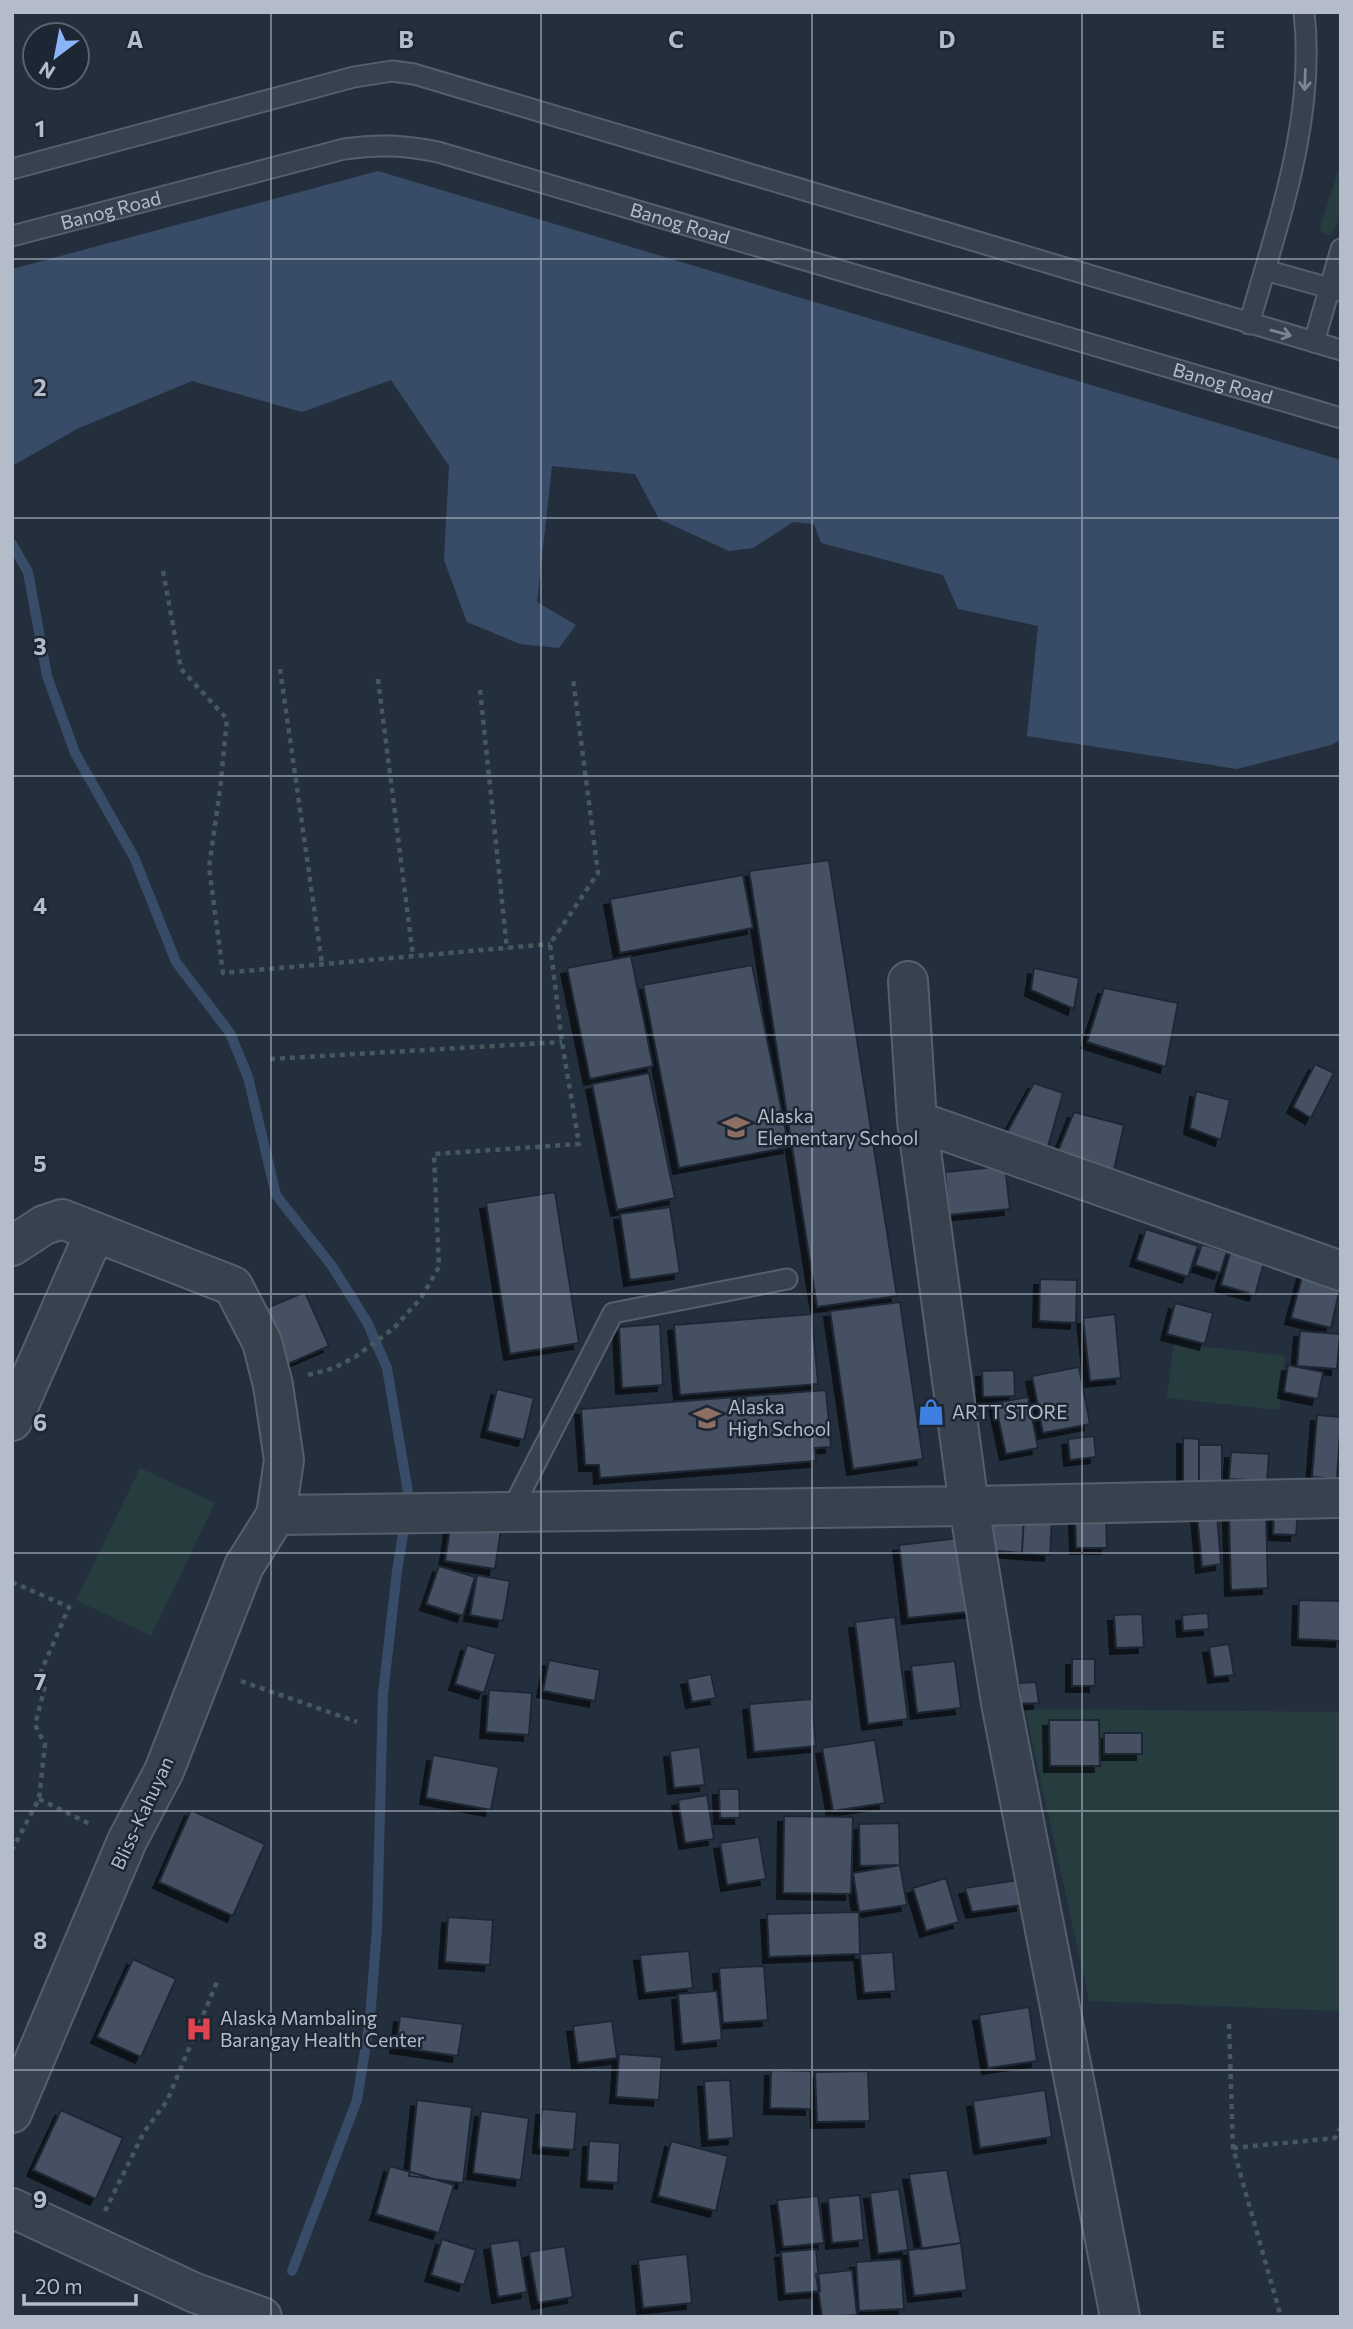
<svg xmlns="http://www.w3.org/2000/svg" width="1353" height="2329" font-family="Commissioner,sans-serif">
	<style>
		.green { fill: #263c3f }
		.water { fill: #394c67 }
		.lines { fill: none; stroke-linecap: round; stroke-linejoin: round }
		.stream { stroke: #394c67; stroke-width: 10 }
		.building { fill: #455162; stroke: #1f2835; stroke-width: 2; filter: url(#shadow) }
		.lane-casing { stroke: #565f6c; stroke-width: 23 }
		.street-casing { stroke: #565f6c; stroke-width: 42 }
		.path { stroke: #44595c; stroke-width: 4.5; stroke-dasharray: 5 5; stroke-linecap: butt }
		.lane { stroke: #38414e; stroke-width: 19 }
		.street { stroke: #38414e; stroke-width: 38 }
		.oneway { stroke: #7c8592 }
		.grid { fill: none; stroke: #b4bcc9; stroke-width: 2; stroke-opacity: 0.55 }
		.labels { text-anchor: middle; stroke-width: 5; stroke-linejoin: round; paint-order: stroke }
		.street-label { font-size: 19px; fill: #b4bcc9; stroke: #1d2633 }
		.poi-label { font-size: 19px; fill: #b4bcc9; stroke: #1d2633; text-anchor: start }
		.grid-label { font-size: 23px; text-anchor: middle; font-weight: bold; fill: #b4bcc9; stroke: #1d2633; stroke-width: 5; stroke-linejoin: round; paint-order: stroke }
	</style>
	<defs>
		<filter id="shadow"><feDropShadow dx="-6" dy="6" stdDeviation="0" flood-color="#0009"/></filter>
	</defs>
	<rect width="100%" height="100%" fill="#242f3e"/>
	<path class="green" d="M1341 162C1341 184 1347 220 1329 236L1321 232 1320 227Z
		M1174 1343 1285 1356 1279 1410 1167 1398Z
		M140 1468 215 1503 151 1636 76 1600Z
		M1025 1709 1341 1712V2011L1089 2001Z"/>
	<path class="water" d="M378 171 1341 460V740L1331 745 1237 769 1027 736 1038 626 958 609 943 575 821 543 814 524 793 522 753 548 729 551 659 519 635 474 552 466 537 602 576 625 559 648 520 644 467 622 444 560 449 466 391 380 302 412 192 381 79 428 12 466V269Z"/>
	<g class="lines">
		<path class="stream" d="M12 544 28 572 47 676 75 753 134 857 176 962 230 1033 248 1077 276 1195 332 1266 367 1322 387 1368 409 1498 397 1571 383 1694 377 1928 370 2019 357 2100 292 2271"/>
	</g>
	<path class="building" d="M829 860 897 1296 817 1307 749 871Z
		M743 875 753 928 620 953 610 899Z
		M631 956 653 1066 590 1079 567 968Z
		M752 965 789 1147 679 1168 643 985Z
		M1034 968 1079 978 1074 1009 1031 990Z
		M1104 988 1178 1003 1166 1067 1087 1042Z
		M1315 1064 1334 1073 1311 1118 1293 1107Z
		M649 1073 675 1198 617 1210 592 1084Z
		M1034 1083 1063 1093 1048 1147 1006 1134Z
		M1196 1091 1230 1100 1221 1140 1190 1128Z
		M1074 1112 1124 1125 1114 1170 1055 1158Z
		M1005 1166 1010 1209 949 1215 945 1172Z
		M555 1192 579 1343 510 1354 486 1203Z
		M670 1207 680 1273 630 1280 620 1214Z
		M1146 1229 1198 1246 1188 1277 1136 1260Z
		M1202 1244 1227 1252 1220 1273 1195 1265Z
		M1231 1249 1265 1259 1255 1295 1221 1285Z
		M1303 1273 1341 1283 1331 1328 1291 1318Z
		M1040 1279 1077 1280 1076 1323 1039 1321Z
		M305 1292 329 1346 281 1367 257 1312Z
		M900 1302 923 1459 853 1469 830 1311Z
		M1175 1303 1213 1313 1205 1344 1167 1334Z
		M812 1314 818 1384 680 1395 674 1325Z
		M1115 1314 1121 1378 1090 1381 1083 1318Z
		M660 1324 663 1385 622 1388 619 1327Z
		M1300 1331 1340 1334 1337 1369 1297 1366Z
		M1288 1365 1323 1372 1318 1399 1284 1392Z
		M1079 1367 1090 1424 1043 1433 1032 1376Z
		M1014 1370 1015 1396 983 1397 982 1371Z
		M497 1389 534 1398 524 1440 487 1431Z
		M826 1390 831 1447 815 1448 816 1461 600 1478 599 1465H585L581 1409Z
		M1028 1397 1038 1448 1006 1454 995 1403Z
		M1317 1415 1341 1417 1337 1479 1312 1477Z
		M1094 1436 1096 1457 1070 1460 1068 1439Z
		M1183 1438 1199 1439V1483H1183Z
		M1199 1445H1222V1483H1199Z
		M1231 1452 1269 1454 1267 1481 1229 1479Z
		M1274 1510 1298 1512 1296 1535 1273 1534Z
		M986 1512 1024 1516 1022 1553 984 1550Z
		M1266 1513 1268 1588 1231 1590 1229 1515Z
		M1106 1514 1107 1548H1076L1075 1515Z
		M1217 1514 1221 1564 1202 1567 1197 1515Z
		M452 1515 502 1523 495 1569 445 1561Z
		M1024 1516 1052 1518 1050 1555 1022 1553Z
		M968 1537 977 1611 908 1618 899 1545Z
		M439 1566 475 1577 463 1616 426 1604Z
		M477 1575 510 1581 503 1621 470 1615Z
		M1299 1600 1341 1601V1641L1298 1639Z
		M1208 1613 1209 1629 1183 1631 1182 1615Z
		M1142 1614 1144 1647 1116 1648 1114 1615Z
		M895 1617 908 1719 868 1724 855 1622Z
		M1229 1644 1234 1675 1214 1677 1209 1647Z
		M467 1645 496 1654 484 1693 455 1684Z
		M1072 1659H1095V1686H1072Z
		M549 1660 600 1670 595 1701 543 1691Z
		M955 1661 961 1708 917 1713 911 1666Z
		M711 1674 716 1698 692 1702 687 1679Z
		M1036 1682 1039 1703 1020 1704 1019 1683Z
		M489 1690 532 1693 529 1735 486 1732Z
		M812 1699 816 1746 754 1752 749 1704Z
		M1049 1720H1099L1100 1766H1050Z
		M1104 1733H1142V1754H1104Z
		M875 1740 885 1803 833 1811 822 1748Z
		M700 1747 705 1785 674 1788 670 1751Z
		M433 1755 499 1767 491 1810 426 1798Z
		M719 1789H739L740 1818H720Z
		M707 1795 714 1839 685 1843 678 1800Z
		M191 1810 265 1844 233 1916 159 1882Z
		M784 1816 853 1817 851 1894 783 1893Z
		M899 1823 900 1865 860 1866 859 1824Z
		M759 1837 766 1879 727 1885 720 1843Z
		M900 1865 907 1905 859 1912 853 1873Z
		M946 1878 959 1922 926 1931 913 1888Z
		M1018 1880 1022 1905 972 1912 965 1888Z
		M859 1912 860 1954 769 1957 767 1914Z
		M448 1917 493 1920 490 1965 445 1962Z
		M689 1951 693 1988 645 1993 640 1955Z
		M893 1952 896 1991 864 1993 860 1954Z
		M133 1959 176 1979 141 2057 97 2037Z
		M764 1966 768 2020 723 2023 719 1968Z
		M717 1991 722 2040 682 2044 678 1994Z
		M1029 2007 1037 2061 988 2068 979 2015Z
		M400 2016 463 2024 458 2056 396 2047Z
		M612 2021 617 2058 578 2063 573 2026Z
		M619 2054 662 2057 659 2100 616 2097Z
		M771 2070 811 2071V2109L770 2108Z
		M868 2071 870 2121 817 2122 815 2072Z
		M730 2080 734 2138 708 2140 704 2081Z
		M1045 2090 1052 2137 980 2148 973 2101Z
		M417 2100 472 2107 463 2183 409 2176Z
		M542 2109 577 2112 574 2150 539 2147Z
		M61 2110 123 2138 96 2199 33 2170Z
		M481 2111 529 2118 521 2180 473 2173Z
		M589 2141 620 2143 618 2183 587 2181Z
		M671 2141 728 2156 716 2211 658 2196Z
		M390 2166 454 2185 439 2233 376 2214Z
		M947 2170 961 2243 922 2249 909 2174Z
		M899 2189 908 2250 878 2254 870 2193Z
		M860 2195 864 2240 832 2243 828 2198Z
		M818 2196 824 2243 783 2247 777 2200Z
		M442 2239 476 2250 464 2285 431 2275Z
		M519 2240 527 2292 498 2297 490 2244Z
		M961 2243 967 2290 914 2296 908 2250Z
		M565 2246 573 2297 538 2303 529 2252Z
		M816 2249 820 2291 785 2294 781 2252Z
		M687 2254 692 2303 643 2308 638 2260Z
		M901 2259 904 2309 859 2311 856 2262Z
		M852 2270 857 2315 822 2317 816 2274Z"/>
	<g class="lines">
		<defs>
			<g id="lane">
				<path d="M12 169 354 77 392 71 414 74 1341 350"/>
				<path id="s1" d="M12 236 344 149C379 144 403 145 438 152L1341 418"/>
				<path d="M1265 270 1340 291"/>
				<path d="M1249 324C1278 222 1316 119 1304 12"/>
				<path d="M1314 342 1341 249"/>
				<path d="M510 1513 613 1313 787 1279"/>
			</g>
			<path id="street" d="M908 981 917 1121 969 1506 1001 1703 1120 2317
				M917 1121 1341 1271
				M12 1246 44 1225 62 1219 233 1286 262 1342 273 1385 284 1460 276 1515 244 1566 164 1771 127 1841 12 2113
				M12 1421 95 1232
				M276 1515 969 1506 1341 1498
				M12 2208 195 2293 262 2317"/>
		</defs>
		<use href="#lane" class="lane-casing"/>
		<use href="#street" class="street-casing"/>
		<path class="path" d="M163 571 181 669 227 719 220 790 209 867 223 973 550 944
			M280 669 322 964
			M378 679 413 956
			M480 690 507 949
			M270 1059 562 1042
			M308 1375 334 1368 355 1357 394 1328 421 1298 439 1267 434 1154 579 1144 562 1042 550 944 598 873 573 678
			M12 1582 69 1607 40 1674 46 1682 35 1725 45 1744 39 1799 12 1850
			M241 1681 357 1722
			M39 1799 92 1825
			M1229 2024 1233 2148 1281 2317
			M1233 2148 1335 2138 1341 2127
			M105 2211 144 2132 167 2101 217 1982"/>
		<use href="#lane" class="lane"/>
		<use href="#street" class="street"/>
	</g>
	<defs><path id="oneway-shaft" d="M-6 0H5M1.5-3L5.5 0L1.5 3" fill="none" stroke-width="1.6" stroke-linecap="round" stroke-linejoin="round" transform="scale(1.75)"/></defs>
	<g class="oneway">
		<use href="#oneway-shaft" transform="translate(1305 80) rotate(92)"/>
		<use href="#oneway-shaft" transform="translate(1281 333) rotate(16)"/>
	</g>
	<path class="grid" d="M271 12V2317M541 12V2317M812 12V2317M1082 12V2317M12 259H1341M12 518H1341M12 776H1341M12 1035H1341M12 1294H1341M12 1553H1341M12 1811H1341M12 2070H1341"/>
	<defs>
		<symbol id="school-bare" viewBox="-9 -9 18 18"><path d="M0-5L7-2L0 1L-7-2ZM-4 1L0 2.5L4 1V4Q0 6-4 4Z" fill="#8d6e63" stroke="#1d2633" stroke-width="2.5" paint-order="stroke"/></symbol>
		<symbol id="shop-bare" viewBox="-9 -9 18 18"><path d="M-5-2.5h2.3a2.7 3.5 0 0 1 5.4 0H5L5.5 6h-11ZM-1.5-2.5h3a1.5 2.3 0 0 0-3 0Z" fill="#3f7fe0" stroke="#1d2633" stroke-width="2.5" paint-order="stroke"/></symbol>
		<symbol id="hospital-bare" viewBox="-9 -9 18 18"><path d="M-5-5h3v3.5h4V-5h3V5h-3V1.5h-4V5h-3Z" fill="#e0444e" stroke="#1d2633" stroke-width="2.5" paint-order="stroke"/></symbol>
	</defs>
	<g fill-rule="evenodd">
		<use href="#school-bare" x="717" y="1108" width="38" height="38"/>
		<use href="#shop-bare" x="912" y="1393" width="38" height="38"/>
		<use href="#school-bare" x="688" y="1399" width="38" height="38"/>
		<use href="#hospital-bare" x="180" y="2010" width="38" height="38"/>
	</g>
	<g class="labels">
		<g class="street-label">
			<text dy="7" stroke="none"><textPath href="#s1" startOffset="102">Banog Road</textPath></text>
			<text dy="7" stroke="none"><textPath href="#s1" startOffset="690">Banog Road</textPath></text>
			<text dy="7" stroke="none"><textPath href="#s1" startOffset="1256">Banog Road</textPath></text>
			<text transform="translate(142 1813) rotate(-65)" y="7">Bliss-Kahuyan</text>
		</g>
		<g class="poi-label">
			<text x="757" y="1123">Alaska<tspan x="757" dy="22">Elementary School</tspan></text>
			<text x="728" y="1414">Alaska<tspan x="728" dy="22">High School</tspan></text>
			<text x="952" y="1419">ARTT STORE</text>
			<text x="220" y="2025">Alaska Mambaling<tspan x="220" dy="22">Barangay Health Center</tspan></text>
		</g>
	</g>
	<g class="grid-label">
		<text x="135" y="48">A</text>
		<text x="406" y="48">B</text>
		<text x="676" y="48">C</text>
		<text x="947" y="48">D</text>
		<text x="1218" y="48">E</text>
		<text x="40" y="137">1</text>
		<text x="40" y="396">2</text>
		<text x="40" y="655">3</text>
		<text x="40" y="914">4</text>
		<text x="40" y="1172">5</text>
		<text x="40" y="1431">6</text>
		<text x="40" y="1690">7</text>
		<text x="40" y="1949">8</text>
		<text x="40" y="2208">9</text>
	</g>
	<rect width="1353" height="2329" fill="none" stroke="#b4bcc9" stroke-width="28"/>
	<g transform="translate(56 56) rotate(212)"><circle r="33" fill="#1d2633" stroke="#59626f" stroke-width="2"/>
	<path d="M0-5L12 26L0 18L-12 26Z" fill="#8ab4f8"/>
	<text y="-10" font-size="19" font-weight="bold" text-anchor="middle" fill="#b4bcc9">N</text>
	</g>
	<path d="M24 2294v10h112v-10" fill="none" stroke="#b4bcc9" stroke-width="3.5"/>
	<text x="35" y="2294" font-size="21" fill="#b4bcc9" stroke="#1d2633" stroke-width="5" paint-order="stroke">20 m</text>
</svg>
